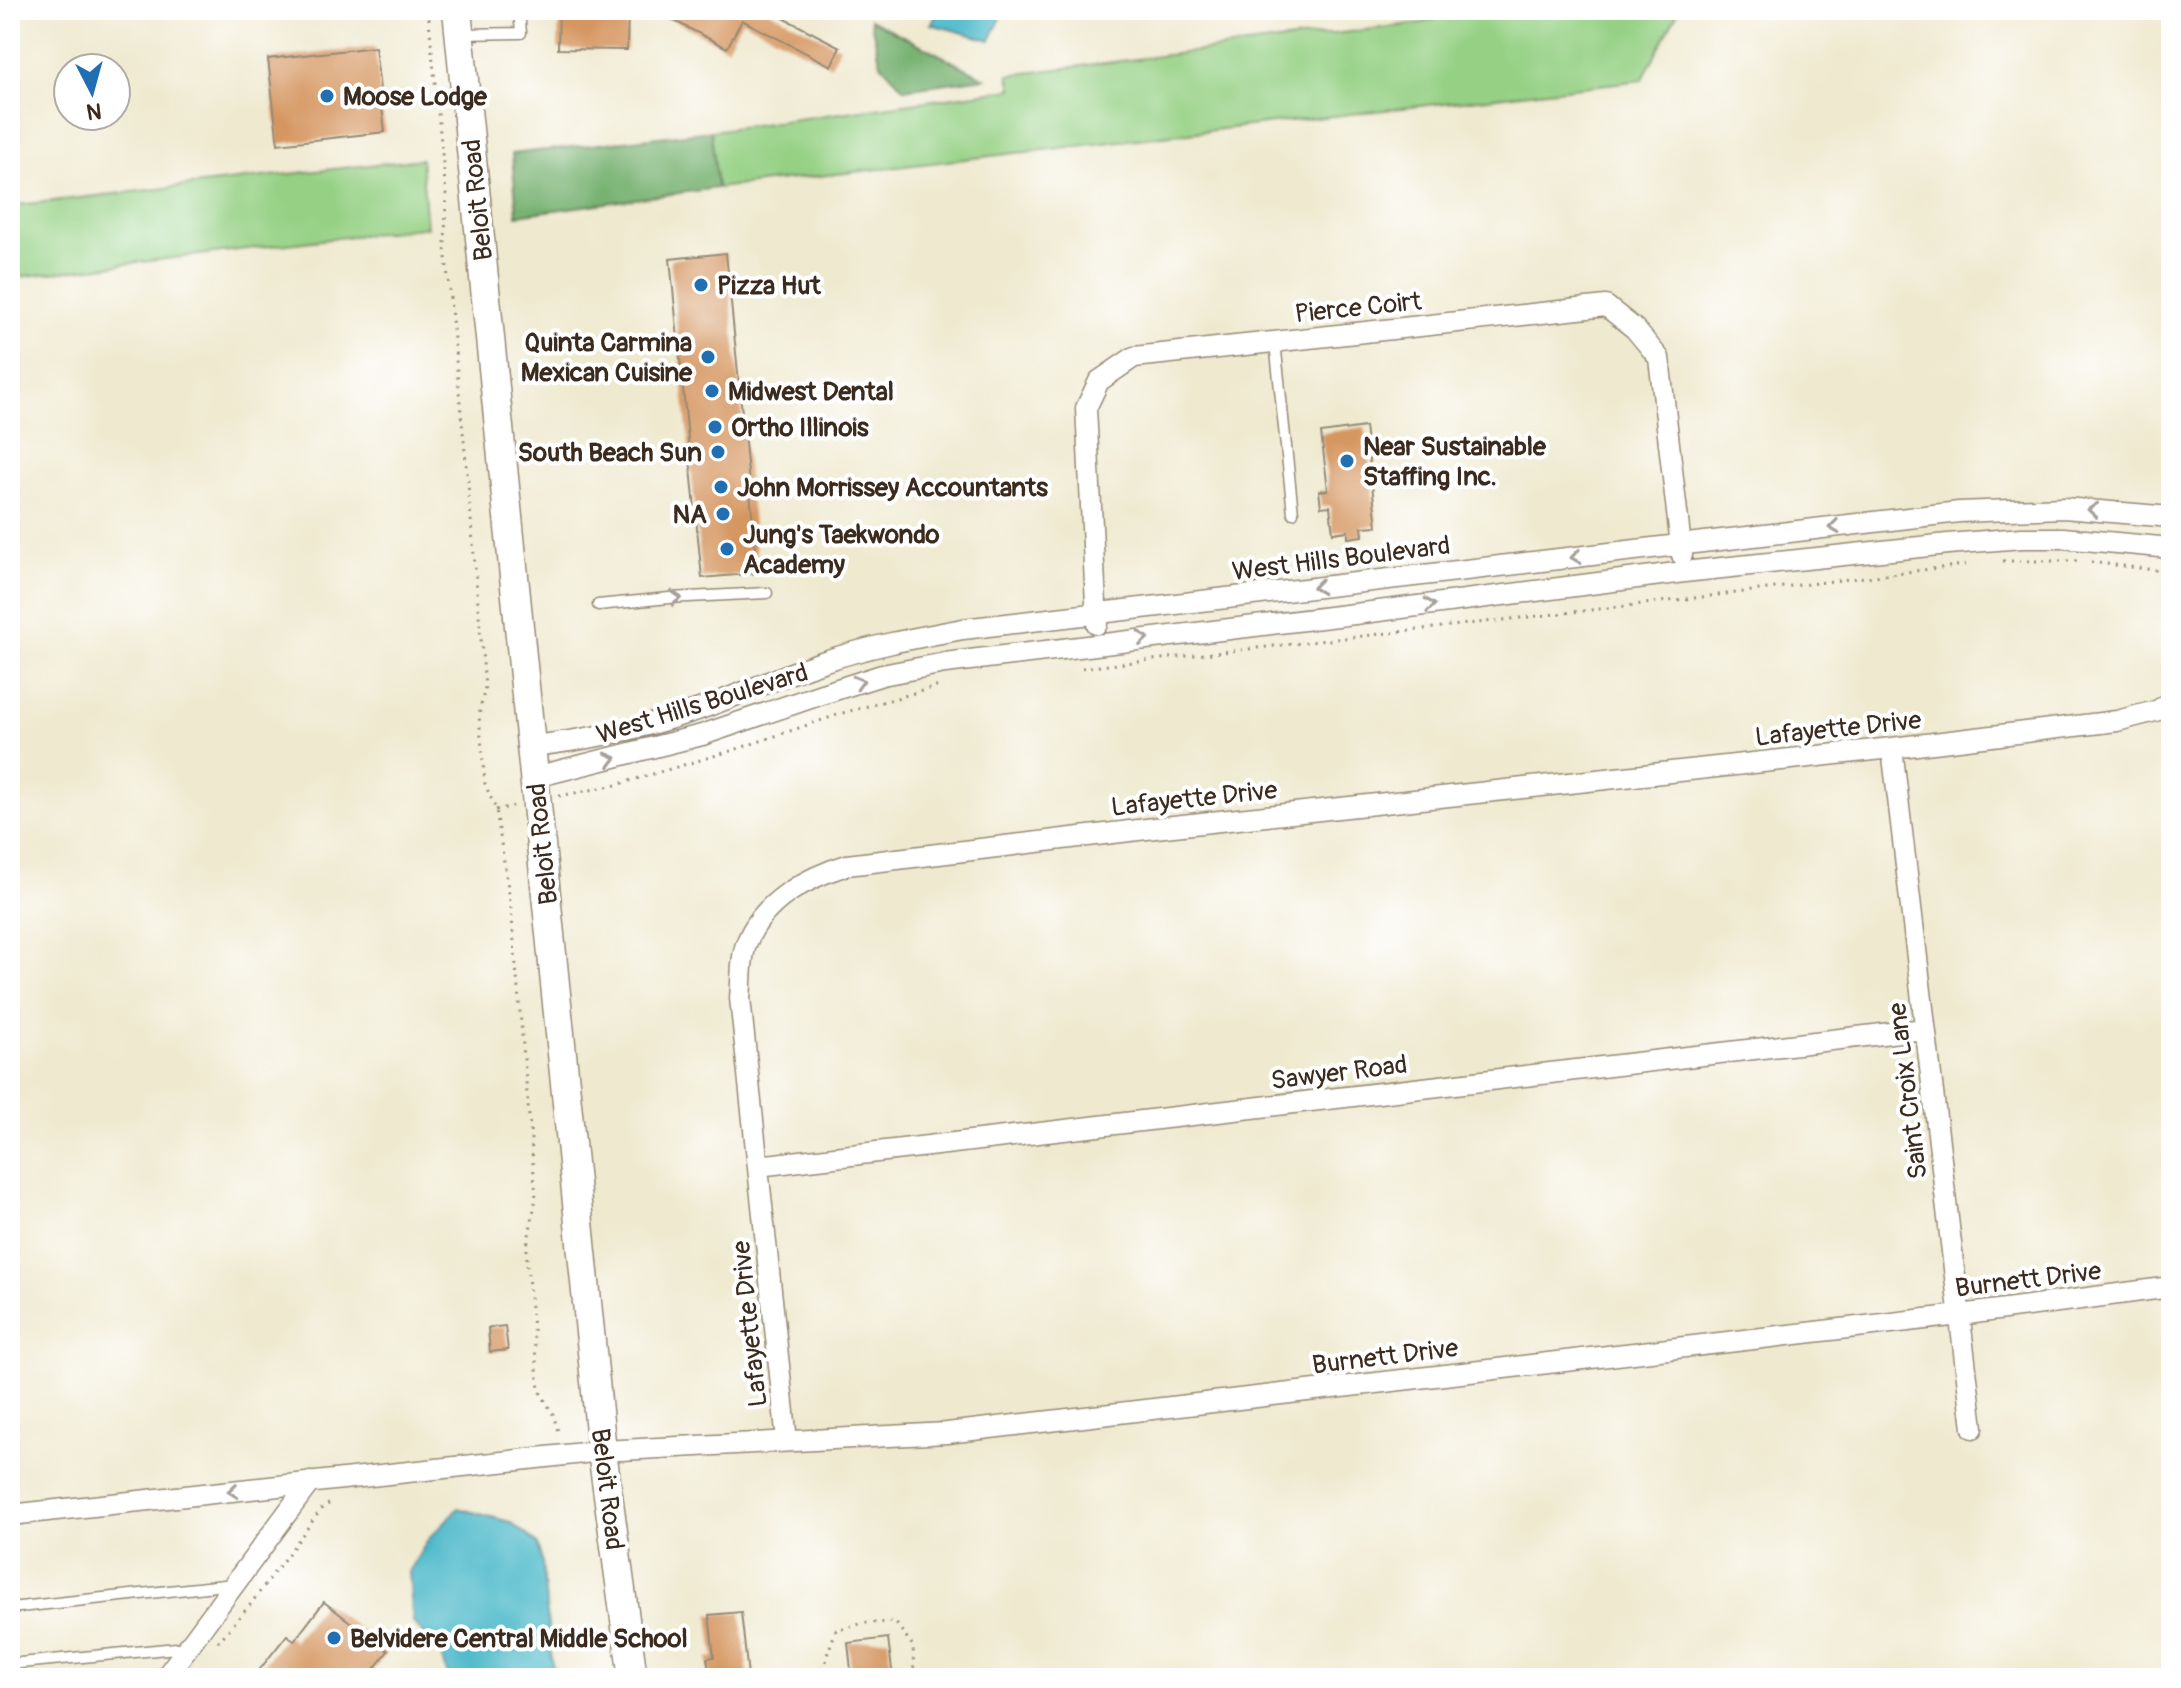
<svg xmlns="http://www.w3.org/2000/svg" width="2181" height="1688" font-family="Pangolin,sans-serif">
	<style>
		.green { fill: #95d084; stroke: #687d51; stroke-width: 2 }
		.forest { fill: #78b272; stroke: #5a6e48; stroke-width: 2 }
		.water { fill: #4eb9ca; stroke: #447274; stroke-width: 2 }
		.building { fill: #d59660 }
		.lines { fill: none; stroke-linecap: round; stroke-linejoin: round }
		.lane-casing { stroke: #958a76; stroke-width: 13 }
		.street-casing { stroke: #958a76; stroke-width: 23 }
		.secondary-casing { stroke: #958a76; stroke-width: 31 }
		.path { stroke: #958a76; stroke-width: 3; stroke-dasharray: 2 6; stroke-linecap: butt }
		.lane { stroke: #fff; stroke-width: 10 }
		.street { stroke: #fff; stroke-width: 20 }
		.secondary { stroke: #fff; stroke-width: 28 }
		.oneway { stroke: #a79f9a }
		.poi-dot { fill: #1f6fb2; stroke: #fff; stroke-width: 3 }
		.labels { text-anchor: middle; stroke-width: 8; stroke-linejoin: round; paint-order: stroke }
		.poi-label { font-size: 26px; font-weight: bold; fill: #3b2a1e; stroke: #fff; text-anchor: start }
		.street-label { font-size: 26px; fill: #3b2a1e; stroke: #fff }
	</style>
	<rect width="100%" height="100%" fill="#fff"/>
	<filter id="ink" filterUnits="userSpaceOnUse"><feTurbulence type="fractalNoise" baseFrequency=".0125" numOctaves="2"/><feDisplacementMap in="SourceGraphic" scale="16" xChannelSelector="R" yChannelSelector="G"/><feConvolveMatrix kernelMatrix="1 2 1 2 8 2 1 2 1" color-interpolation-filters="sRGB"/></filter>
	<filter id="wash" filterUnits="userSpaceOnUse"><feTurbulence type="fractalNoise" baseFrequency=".006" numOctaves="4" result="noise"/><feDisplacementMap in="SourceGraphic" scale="32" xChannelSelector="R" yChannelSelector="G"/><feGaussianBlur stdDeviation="1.8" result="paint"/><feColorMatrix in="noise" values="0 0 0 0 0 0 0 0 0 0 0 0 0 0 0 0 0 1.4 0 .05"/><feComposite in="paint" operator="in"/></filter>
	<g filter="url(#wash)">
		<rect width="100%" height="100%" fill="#efe9cf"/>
		<path class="green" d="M1468 10H1679L1642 80 717 188 711 131 1012 89 1009 75 1421 23Z
			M421 159 427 227 10 278V206Z"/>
		<path class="forest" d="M870 19 985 78 904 89 881 64Z
			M711 131 717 188 517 215 512 154Z"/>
		<path class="water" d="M939 10H1005L990 40 931 24Z
			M458 1508 510 1522 537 1543 542 1563 553 1678H449L441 1654 413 1622 409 1571 430 1537Z"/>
		<g id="blocks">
			<path class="building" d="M559 10H628L627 50 558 49Z
				M653 10H768L840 47 831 66 742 20 727 48Z
				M375 47 385 132 278 144 268 59Z
				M726 253 758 573 702 578 670 259Z
				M1365 427 1377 526 1362 527 1363 536 1348 538V531L1333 533 1330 506 1321 507 1319 491 1328 490 1321 433Z
				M505 1326 508 1350 490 1352 488 1328Z
				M324 1602 388 1651 367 1678H253L287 1635 294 1641Z
				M741 1612 748 1676 710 1678 707 1658 714 1657 709 1615Z
				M888 1638 893 1678H852L848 1643Z"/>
		</g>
	</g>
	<g filter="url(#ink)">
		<use href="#blocks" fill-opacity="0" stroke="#958a76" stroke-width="2"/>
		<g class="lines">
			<defs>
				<path id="lane" d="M1069 10H1076
					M462 34 521 33 519 10
					M1275 342 1293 513
					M598 605 669 598 767 593
					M10 1608 234 1584
					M10 1664 187 1647"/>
				<path id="street" d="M1097 624 1086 408 1099 381 1134 357 1606 306 1635 329 1659 358 1682 555
					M532 746C587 740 640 729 694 711 736 697 777 677 819 663 866 647 914 638 963 629L1959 512 2064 508 2171 517
					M1892 748 1973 1428
					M535 777 702 735 822 694 882 675 945 663 1363 613 1684 572 1948 544 2022 538H2063L2171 548
					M758 1166 1925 1029
					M787 1441 740 998C742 981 740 958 747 942 763 901 808 877 847 865L1155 828 1892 748 2117 721 2159 710 2171 700
					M10 1515 602 1451 947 1433 1960 1315 2171 1287
					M165 1678 310 1482"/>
				<path id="secondary" d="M457 10 602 1451 633 1678"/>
			</defs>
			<use href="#lane" class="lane-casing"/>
			<use href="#street" class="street-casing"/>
			<use href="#secondary" class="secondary-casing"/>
			<path class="path" d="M428 10 446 194 445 247 468 483 485 687 479 715 485 784 496 810 511 907 536 1198 527 1246V1266L539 1390 553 1414 559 1435
				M2003 561H2080
				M2091 562 2171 572
				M1082 668 1661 602 1972 564
				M559 796 616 785 734 750 843 713 943 685
				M496 810 513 806
				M218 1642 250 1605 323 1507 334 1501
				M826 1678V1658L836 1630 864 1623 895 1622 913 1646 914 1678"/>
			<use href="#lane" class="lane"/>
			<use href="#street" class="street"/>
			<use href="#secondary" class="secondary"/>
		</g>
		<defs><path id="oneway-chevron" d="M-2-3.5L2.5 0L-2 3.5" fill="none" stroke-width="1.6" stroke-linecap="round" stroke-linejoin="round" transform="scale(2)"/></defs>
		<g class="oneway">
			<use href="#oneway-chevron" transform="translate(2093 510) rotate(-176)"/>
			<use href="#oneway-chevron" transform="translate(1834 527) rotate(173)"/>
			<use href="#oneway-chevron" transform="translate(1576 557) rotate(173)"/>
			<use href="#oneway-chevron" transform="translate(1318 587) rotate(173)"/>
			<use href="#oneway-chevron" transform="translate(676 598) rotate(-4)"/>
			<use href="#oneway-chevron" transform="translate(1430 605) rotate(-7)"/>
			<use href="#oneway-chevron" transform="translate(1143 638) rotate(-6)"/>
			<use href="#oneway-chevron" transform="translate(859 682) rotate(-16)"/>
			<use href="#oneway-chevron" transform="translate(611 759) rotate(-14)"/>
			<use href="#oneway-chevron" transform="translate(233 1491) rotate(174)"/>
		</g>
	</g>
	<g class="poi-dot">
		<circle cx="327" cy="96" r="8"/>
		<circle cx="701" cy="285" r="8"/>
		<circle cx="708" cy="357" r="8"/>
		<circle cx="712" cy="391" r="8"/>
		<circle cx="715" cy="427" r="8"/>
		<circle cx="718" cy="452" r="8"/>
		<circle cx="1347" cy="461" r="8"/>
		<circle cx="721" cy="487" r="8"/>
		<circle cx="723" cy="514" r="8"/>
		<circle cx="727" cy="549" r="8"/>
		<circle cx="334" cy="1638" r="8"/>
	</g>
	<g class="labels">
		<g class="poi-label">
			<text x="343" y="105">Moose Lodge</text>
			<text x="717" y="294">Pizza Hut</text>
			<text x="692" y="351" text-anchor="end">Quinta Carmina<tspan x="692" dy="30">Mexican Cuisine</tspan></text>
			<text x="728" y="400">Midwest Dental</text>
			<text x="731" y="436">Ortho Illinois</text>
			<text x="1363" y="455">Near Sustainable<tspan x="1363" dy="30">Staffing Inc.</tspan></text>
			<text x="702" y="461" text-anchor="end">South Beach Sun</text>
			<text x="737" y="496">John Morrissey Accountants</text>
			<text x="707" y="523" text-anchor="end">NA</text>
			<text x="743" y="543">Jung's Taekwondo<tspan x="743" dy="30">Academy</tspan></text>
			<text x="350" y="1647">Belvidere Central Middle School</text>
		</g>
		<g class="street-label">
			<text transform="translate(477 200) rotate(-96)" y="9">Beloit Road</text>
			<text transform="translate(1358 307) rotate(-6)" y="9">Pierce Coirt</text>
			<text transform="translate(1341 558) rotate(-7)" y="9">West Hills Boulevard</text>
			<text transform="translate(702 703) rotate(-17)" y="9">West Hills Boulevard</text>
			<text transform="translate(1838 728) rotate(-6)" y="9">Lafayette Drive</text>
			<text transform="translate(1194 798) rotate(-6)" y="9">Lafayette Drive</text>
			<text transform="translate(542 844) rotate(-96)" y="9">Beloit Road</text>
			<text transform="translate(1339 1072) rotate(-7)" y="9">Sawyer Road</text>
			<text transform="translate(1907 1091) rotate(-97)" y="9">Saint Croix Lane</text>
			<text transform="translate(2028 1279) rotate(-7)" y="9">Burnett Drive</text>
			<text transform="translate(749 1324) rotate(-96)" y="9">Lafayette Drive</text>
			<text transform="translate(1385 1356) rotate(-7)" y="9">Burnett Drive</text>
			<text transform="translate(608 1489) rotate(83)" y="9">Beloit Road</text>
		</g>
	</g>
	<rect width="2181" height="1688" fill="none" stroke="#fff" stroke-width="40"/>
	<g transform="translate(92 92) rotate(174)"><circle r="38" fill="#ffffff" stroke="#b1aaa5" stroke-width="2"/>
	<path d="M0-6L14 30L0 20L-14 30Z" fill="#1f6fb2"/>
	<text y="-12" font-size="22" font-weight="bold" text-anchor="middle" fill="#3b2a1e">N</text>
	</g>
</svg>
